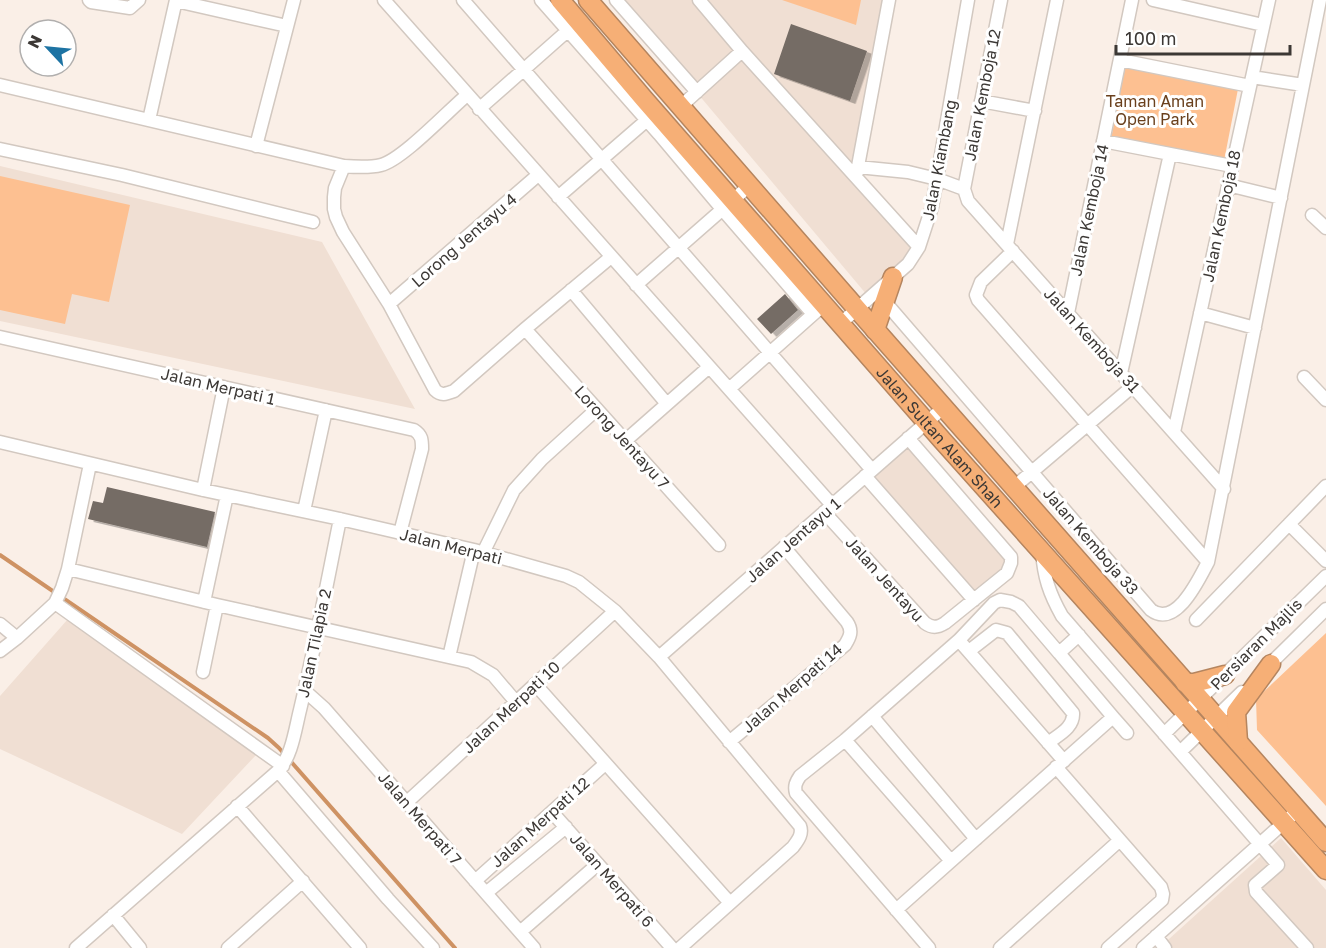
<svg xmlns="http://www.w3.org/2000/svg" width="1326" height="948" font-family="'Golos Text',sans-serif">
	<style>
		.built { fill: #f0dfd3 }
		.green { fill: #fdc091 }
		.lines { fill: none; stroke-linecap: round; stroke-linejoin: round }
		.stream { stroke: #ce9263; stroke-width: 4 }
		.building { fill: #756c65; filter: url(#shadow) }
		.minor-casing { stroke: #d2c8c0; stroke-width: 15 }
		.highway-casing { stroke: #b5855f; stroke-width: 21 }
		.minor { stroke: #fff; stroke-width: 12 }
		.highway { stroke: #f6af76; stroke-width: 18 }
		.labels { text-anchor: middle; stroke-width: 6; stroke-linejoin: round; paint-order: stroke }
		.street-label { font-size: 16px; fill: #3c3835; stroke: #fff }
		.park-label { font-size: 16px; fill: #6a401d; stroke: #fff }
	</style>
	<defs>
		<filter id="shadow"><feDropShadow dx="5.5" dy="3" stdDeviation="0" flood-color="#0004"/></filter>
	</defs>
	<rect width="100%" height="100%" fill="#faefe7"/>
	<path class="built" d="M619 0H697L913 246 904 263 867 295Z
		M705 0H886L854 176Z
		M0 166 322 242 415 409 0 321Z
		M908 443 1008 558 1006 568 974 595 870 478Z
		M68 619 256 755 182 834 0 749V696Z
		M1281 838 1326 890V948H1159Z"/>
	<path class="green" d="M782 0H861L856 25Z
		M1125 67 1238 89 1224 161 1111 139Z
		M0 176 130 205 109 302 72 294 65 324 0 310Z
		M1326 633V806L1257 730 1256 699Z"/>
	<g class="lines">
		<path class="stream" d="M0 555 268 738 279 748 455 948"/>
	</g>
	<path class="building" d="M791 24 867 51 850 101 774 74Z
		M785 294 798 310 771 334 757 319Z
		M107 487 215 512 207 547 88 519 93 501 103 503Z"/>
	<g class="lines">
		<defs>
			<path id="minor" d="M89 0 91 2 130 8 139 0
				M384 0 832 505
				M463 0 872 470
				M541 0 659 134 722 209 813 314
				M616 0 697 92
				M699 0 742 51 919 247
				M1153 0 1263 25
				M176 1 287 26
				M1120 60 1250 86
				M1252 77 1303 85
				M0 85 344 166C356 167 369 168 381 165 402 160 448 111 467 95
				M981 101 1035 111
				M680 107 742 51
				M479 109 573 26
				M149 120 176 0
				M1103 141 1232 166
				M256 146 294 0
				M0 149 122 175 313 222
				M344 166 335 188 334 197V209L336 217 343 232 389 304 435 390C441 396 446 394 454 391L525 329 611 257
				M858 167 908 172 937 179 964 189
				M856 177 889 0
				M1228 185 1281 198
				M964 189 968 201 1224 489
				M964 189 1001 0
				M558 197 647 120
				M1312 215 1326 228
				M1007 244 1057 0
				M1013 251 981 282 976 295 978 300 1208 562
				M636 285 749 186
				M571 290 667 404
				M885 302 1151 610C1176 629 1199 579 1208 562L1320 0
				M389 304 538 175
				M1068 313 1132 0
				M1200 313 1255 328
				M841 323 908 264 919 247 932 207 968 0
				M525 329 719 545
				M0 337 414 430C422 435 422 440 422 449L400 533
				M1121 373 1170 154
				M1304 377 1326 400
				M729 389 818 310
				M1174 432 1269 0
				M625 441 709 367
				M0 442 203 490 340 519 474 550 566 576 579 582 615 611 659 657 800 826C803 834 798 840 793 847L680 948
				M865 476 974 600
				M1013 488 1133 386
				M203 490 224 387
				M304 511 326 410
				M824 512 925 623C932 628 937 628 945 623L1007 573 1011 563V557L908 438
				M1289 524 1326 561
				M1042 552C1044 577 1049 593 1062 616L1278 865 1255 885 1256 892 1307 948
				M483 553 514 490 542 459 597 409
				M68 569 217 605 471 662 493 675 516 702
				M204 602 227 495
				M55 603 283 766
				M1196 620 1326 486
				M0 624 17 638
				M963 645 1064 761
				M0 651 17 638 55 603 62 588 68 569 90 464
				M969 651 996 630 1007 633 1073 713C1074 728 1058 735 1048 743
				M1059 653 1113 717 1127 733
				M449 657 474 550
				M659 657 943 408
				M1265 669 1326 609
				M203 672 217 605
				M535 684 730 903
				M305 691 324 708 534 948
				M872 716 976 839
				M1164 734 1326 576
				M845 740 951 861
				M729 742 845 645C850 637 853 631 847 622L784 547
				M1180 752 1242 692
				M1056 767 1161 887 1163 894 1162 900 1108 948
				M278 771 388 899 433 948
				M406 803 615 611
				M237 806 360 948
				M552 812 672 948
				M475 881 605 764
				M486 893 566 827
				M896 910 1113 717
				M113 915 140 948
				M520 932 598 864
				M1156 936 1165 948
				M76 948 278 771C292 756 295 730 300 710 315 647 327 583 340 519
				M228 948 303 881
				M929 948 796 793C794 786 796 782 800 776L845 740 959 640 994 603 1000 600 1011 602 1019 606 1059 653 1079 635
				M1000 948 1120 840
				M1143 948 1298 810"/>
			<g id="highway">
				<path id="s1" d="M560 0 644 99 942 440 1326 870"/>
				<path d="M588 0 857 309 1326 842"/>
				<path d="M875 330 893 277"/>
				<path d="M1185 683H1194L1225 675"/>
				<path d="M1238 742 1236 712 1271 664"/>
			</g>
		</defs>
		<use href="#minor" class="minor-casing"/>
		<use href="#highway" class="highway-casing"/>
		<use href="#minor" class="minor"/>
		<use href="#highway" class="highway"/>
	</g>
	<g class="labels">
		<g class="street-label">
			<text transform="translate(982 95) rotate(-79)" y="6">Jalan Kemboja 12</text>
			<text transform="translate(939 160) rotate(-79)" y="6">Jalan Kiambang</text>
			<text transform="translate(1089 210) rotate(-78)" y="6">Jalan Kemboja 14</text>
			<text transform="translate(1221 216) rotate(-78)" y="6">Jalan Kemboja 18</text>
			<text transform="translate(464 240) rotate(-41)" y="6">Lorong Jentayu 4</text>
			<text transform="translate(1092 340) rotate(48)" y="6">Jalan Kemboja 31</text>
			<text transform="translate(218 386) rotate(13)" y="6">Jalan Merpati 1</text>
			<text transform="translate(622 437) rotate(48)" y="6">Lorong Jentayu 7</text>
			<text dy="6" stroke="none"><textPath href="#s1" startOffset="579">Jalan Sultan Alam Shah</textPath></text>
			<text transform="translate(793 540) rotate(-41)" y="6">Jalan Jentayu 1</text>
			<text transform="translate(1091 541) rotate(49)" y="6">Jalan Kemboja 33</text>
			<text transform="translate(451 546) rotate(14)" y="6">Jalan Merpati</text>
			<text transform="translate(885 579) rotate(48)" y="6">Jalan Jentayu</text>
			<text transform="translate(314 643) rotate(-78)" y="6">Jalan Tilapia 2</text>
			<text transform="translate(1256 644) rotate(-45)" y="6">Persiaran Majlis</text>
			<text transform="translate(792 688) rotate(-41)" y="6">Jalan Merpati 14</text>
			<text transform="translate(511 707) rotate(-43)" y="6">Jalan Merpati 10</text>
			<text transform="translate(420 818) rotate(49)" y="6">Jalan Merpati 7</text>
			<text transform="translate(540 822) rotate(-42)" y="6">Jalan Merpati 12</text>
			<text transform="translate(612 880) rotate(49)" y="6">Jalan Merpati 6</text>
		</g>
		<g class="park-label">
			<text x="1155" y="107">Taman Aman<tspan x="1155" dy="18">Open Park</tspan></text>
		</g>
	</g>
	<g transform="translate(48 48) rotate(296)"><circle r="28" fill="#ffffff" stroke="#b1afae" stroke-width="1.5"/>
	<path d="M0-4.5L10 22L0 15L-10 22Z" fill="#1d73a3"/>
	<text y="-9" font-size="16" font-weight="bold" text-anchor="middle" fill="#3c3835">N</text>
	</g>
	<path d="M1116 45v9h174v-9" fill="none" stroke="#3c3835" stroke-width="3"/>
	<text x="1125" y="45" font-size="18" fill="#3c3835" stroke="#ffffff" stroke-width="4.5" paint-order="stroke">100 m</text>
</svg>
